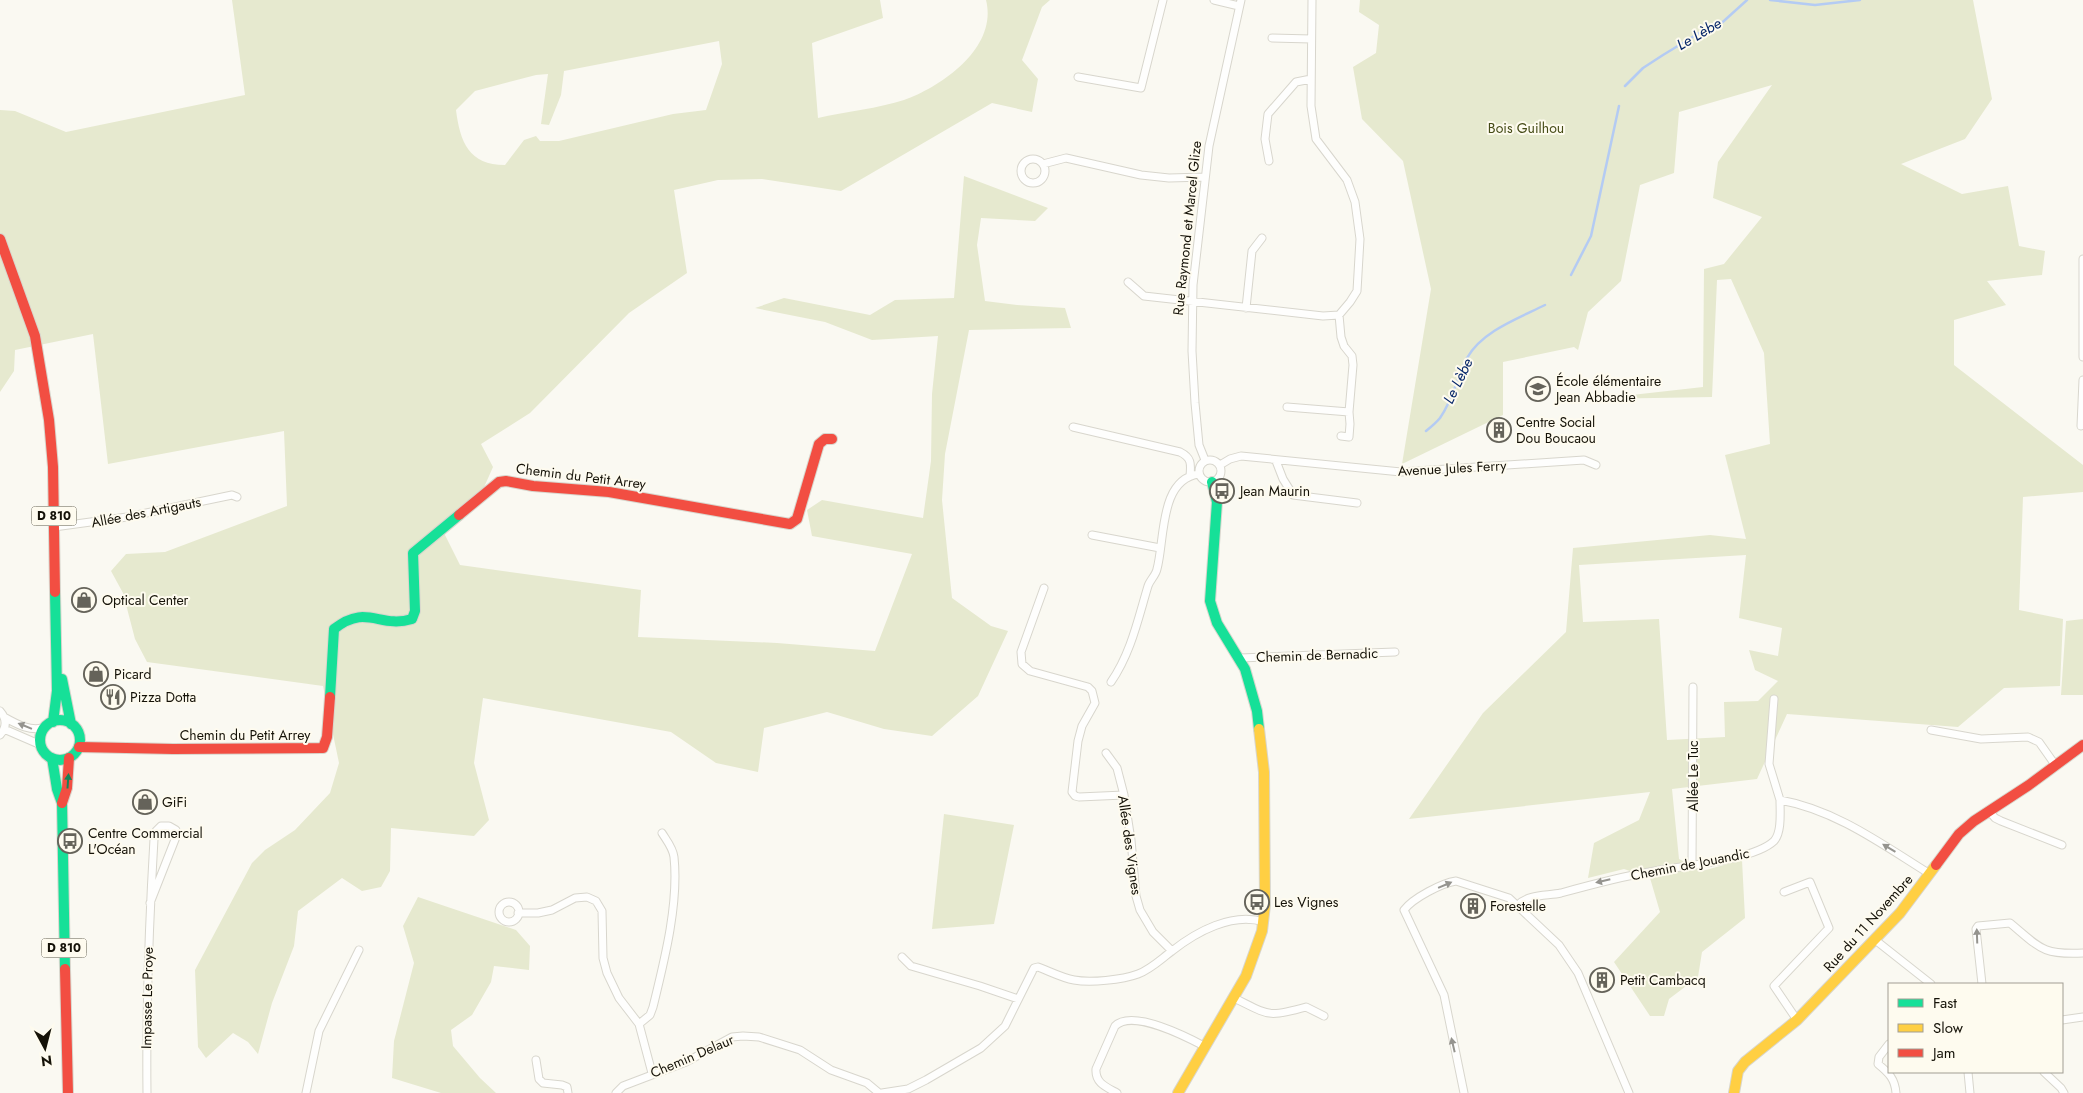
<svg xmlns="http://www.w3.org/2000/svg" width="2083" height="1093" font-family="Jost,sans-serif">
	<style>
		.green { fill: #e6e9cf; fill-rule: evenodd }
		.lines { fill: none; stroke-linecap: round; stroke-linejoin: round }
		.stream { stroke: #b4cbf3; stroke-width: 2.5 }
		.street-casing { stroke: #d8d6cd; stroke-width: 9 }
		.fast-casing { stroke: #d8d6cd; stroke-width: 12 }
		.slow-casing { stroke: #d8d6cd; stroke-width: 12 }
		.jam-casing { stroke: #d8d6cd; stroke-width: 12 }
		.street { stroke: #fefefd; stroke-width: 7 }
		.fast { stroke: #16e098; stroke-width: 10 }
		.slow { stroke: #ffcf43; stroke-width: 10 }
		.jam { stroke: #f24e42; stroke-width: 10 }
		.oneway { fill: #95948f }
		.oneway2 { fill: #168357 }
		.labels { text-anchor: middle; stroke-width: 4; stroke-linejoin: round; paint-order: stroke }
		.shield { fill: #fefbef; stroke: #5b584d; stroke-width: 1 }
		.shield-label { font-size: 12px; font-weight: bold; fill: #151208 }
		.park-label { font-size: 14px; fill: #454b16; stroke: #fefbef }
		.street-label { font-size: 14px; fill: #151208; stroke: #fefbef }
		.poi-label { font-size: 14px; fill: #151208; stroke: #fefbef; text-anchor: start }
		.water-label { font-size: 15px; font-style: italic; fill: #052569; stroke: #fefbef }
	</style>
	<rect width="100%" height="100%" fill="#faf9f2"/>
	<path class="green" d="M232 0H880L883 18 812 43 818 118C844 112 880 108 904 100 943 86 998 47 986 0H1050L1042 7 1022 60 1038 79 1032 112 992 103 841 191 762 179 718 180 674 190 687 273 629 313 530 413 481 444 493 467 481 494 441 527 460 565 641 590 638 637 777 643 875 651 912 554 812 536 807 510 822 500 923 518 931 461 932 394 938 336 872 340 825 322 755 308 784 298 870 315 895 300 954 298 964 176 1048 208 1035 221 981 218 977 245 985 301 1017 305 1065 308 1071 328 969 330 945 454 942 500 952 598 991 626 1008 631 978 696 932 736 884 729 827 712 764 728 758 772 716 763 671 732 483 698 474 763 489 820 474 836 391 828 390 871 381 887 362 891 342 878 298 911 294 946 272 1003 258 1054 248 1042 233 1033 206 1058 198 1047 195 970 252 863 265 850 295 830 330 793 339 763 323 686 147 662 135 639 123 593 111 571 126 554 165 552 287 506 284 431 108 464 93 334 15 350 14 371 0 392V110L15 111 66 132 245 95ZM719 41 722 64 706 110 673 114 559 141H540L536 136 524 140 505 165C469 165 460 142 456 110L475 91 536 75 548 74 541 124 549 125 561 95 564 71Z
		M1360 0H1973L1992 99 1965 139 1901 164 1962 194 2008 186 2019 246 2045 251 2042 275 1987 281 2006 305 1954 320V365L2083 465V492L2023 497 2019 610 2063 619 2060 686 2004 688 1958 727 1787 714 1757 779 1672 789 1679 859 1702 871 1742 860 1745 918 1702 952 1698 977 1669 999 1664 1016H1650L1614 962 1660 912 1650 878 1624 869 1588 878 1594 843 1639 820 1650 792 1409 819 1483 713 1566 632 1573 548 1710 535 1746 539 1725 455 1770 444 1764 353 1731 279 1717 280 1712 397 1596 399 1703 387 1704 269 1724 264 1762 217 1713 198 1718 162 1772 85 1679 112 1674 173 1640 185 1621 281 1588 312 1578 350 1574 347 1503 362V415L1402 464 1431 289 1403 161 1362 119 1353 67 1376 53 1379 25 1359 12ZM1746 555 1739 618 1782 628 1778 656 1749 650 1755 670 1778 681 1758 701 1724 702 1725 737 1667 740 1659 619 1583 622 1579 565Z
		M2083 619V695H2061L2066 621Z
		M944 814 1014 825 994 924 932 929Z
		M418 897 516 930 530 946 529 970 494 966 491 982 472 1015 451 1030 453 1046 480 1078 496 1093H441L392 1078 394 1041 414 963 403 926Z"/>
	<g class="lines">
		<path class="stream" d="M1770 0 1815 5 1860 0
			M1625 86 1643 68 1663 55 1704 30 1715 29 1747 0
			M1571 275 1591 236 1619 106
			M1426 431C1431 427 1436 423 1440 418 1453 400 1457 377 1467 358 1482 331 1519 318 1545 305"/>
		<defs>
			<path id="street" d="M1214 0 1239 6
				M1272 38 1311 39
				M1078 77 1141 88 1163 0
				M1021 171a12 12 0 1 1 24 0a12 12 0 1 1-24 0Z
				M1269 161 1265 139 1268 114 1296 82 1311 79
				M1043 164 1066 158 1141 175 1169 178 1205 177
				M2083 259V357
				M1128 282 1144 296 1323 316 1339 315 1350 302 1357 291 1360 239 1355 202 1347 180 1316 139 1311 106 1312 0
				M1246 308 1252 251 1262 238
				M1287 407 1349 412 1353 365 1352 356 1344 346 1341 337 1339 315
				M2081 426 2083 380
				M1073 427 1180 452C1192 458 1191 464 1190 476
				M1341 436 1349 437 1350 424 1349 412
				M1199 471a11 11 0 1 1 22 0a11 11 0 1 1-22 0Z
				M1205 460 1199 445 1195 403 1192 351 1193 285 1209 146 1241 0
				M1276 461 1283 479 1293 495 1357 503
				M1220 465 1230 459 1241 456 1401 472 1584 460 1596 465
				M54 527 127 517 232 495 237 497
				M1092 535 1160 548
				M1044 588 1021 652 1022 664 1030 671 1088 687 1092 691 1095 703 1082 726 1078 741 1072 792 1075 796 1079 797 1124 795
				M1240 658 1395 652
				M1111 682C1131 653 1138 619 1148 586 1150 580 1156 575 1157 569 1165 540 1159 479 1199 474
				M1774 699 1769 764 1780 800
				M0 711C7 719 7 727 0 735
				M4 717C18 725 31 732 46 727
				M4 729 41 745
				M1931 730 1981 739 2028 737 2039 742 2056 766
				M1106 753 1117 768 1124 795 1131 840 1136 896 1140 910 1153 932 1172 951
				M1989 811 1995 818 2001 821 2062 845
				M1692 865 1693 687
				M1784 892 1810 882 1829 928 1774 986 1797 1020
				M499 912a10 10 0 1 1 20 0a10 10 0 1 1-20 0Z
				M1518 905C1528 894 1547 896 1561 893 1590 885 1619 877 1649 872 1679 866 1753 861 1774 841 1782 832 1780 812 1780 800 1836 810 1883 845 1930 874
				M518 913H538L552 910 575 898 587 897 596 901 602 911 603 958 607 973 619 998 639 1024 652 1073
				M1874 939 1931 984
				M902 957 911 966 980 986 1018 999
				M1982 984 1976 929 1978 926 2010 923C2040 948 2042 955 2083 953
				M1234 998C1269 1015 1267 1018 1306 1007L1324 1016
				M2062 1020 2083 1017
				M639 1024 650 1015 653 1007C664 962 679 904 674 857 673 848 667 841 662 833
				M1889 1044 1879 1057 1878 1064C1889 1073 1895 1079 1896 1093
				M536 1060 539 1079 543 1083 562 1085 567 1087 568 1093
				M1968 1072 1970 1093
				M2044 1072 2061 1088 2064 1093
				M147 1093C146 1008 149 924 154 839L156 831 161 826H169L176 830V837L150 903
				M306 1093 319 1031 359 950
				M616 1093 623 1086 686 1062 732 1037 743 1036 759 1037 800 1050 831 1070 867 1083 879 1093
				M882 1093 908 1089 926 1080 981 1048 1005 1026 1034 968 1038 967C1049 971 1062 978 1074 980 1090 983 1122 980 1138 974 1151 969 1161 959 1172 951 1196 932 1232 912 1264 922
				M1117 1093C1106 1087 1095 1083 1096 1069L1115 1026C1132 1009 1185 1036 1204 1046
				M1464 1093 1444 995 1404 910C1413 898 1442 883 1456 881L1509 898 1559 945 1578 973 1629 1093"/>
			<path id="fast" d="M1212 482 1217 502 1210 601 1217 623 1245 669 1257 711 1259 729
				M62 679 71 724
				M330 697 334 629C367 603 379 629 412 619L415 611 413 553 459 515
				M40 740a20 20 0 1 1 40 0a20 20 0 1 1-40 0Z
				M53 722 57 691 55 592
				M52 758 57 789 62 803 65 969"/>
			<path id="slow" d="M1178 1093 1246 976 1262 931 1265 905 1264 772 1259 729
				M1734 1093 1738 1071 1745 1062 1797 1020 1900 913 1936 865"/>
			<path id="jam" d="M0 239 35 336 49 420 53 467 55 592
				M459 515 499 482 506 481 533 486 609 492 790 524 797 519 819 444 825 439H832
				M79 747 173 749 323 748 327 737 330 697
				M62 803 67 788 69 758
				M1936 865 1959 834 1974 821 2029 785 2083 745
				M65 969 68 1093"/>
		</defs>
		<use href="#street" class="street-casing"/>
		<use href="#fast" class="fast-casing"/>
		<use href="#slow" class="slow-casing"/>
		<use href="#jam" class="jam-casing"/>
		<use href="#street" class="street"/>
		<use href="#fast" class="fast"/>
		<use href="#slow" class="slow"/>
		<use href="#jam" class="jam"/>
	</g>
	<defs><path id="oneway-solid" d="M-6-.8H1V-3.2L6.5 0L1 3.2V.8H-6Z" transform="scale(1.25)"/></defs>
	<g class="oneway">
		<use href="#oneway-solid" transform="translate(25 726) rotate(-158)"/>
		<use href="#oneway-solid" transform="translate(1889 848) rotate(-149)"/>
		<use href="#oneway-solid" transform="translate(1603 881) rotate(167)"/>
		<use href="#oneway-solid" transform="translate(1445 885) rotate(-23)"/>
		<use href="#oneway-solid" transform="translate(1977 936) rotate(-92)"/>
		<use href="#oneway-solid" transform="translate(1453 1045) rotate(-103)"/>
	</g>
	<use class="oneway2" href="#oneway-solid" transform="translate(68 781) rotate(-86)"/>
	<defs>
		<symbol id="school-ring" viewBox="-11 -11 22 22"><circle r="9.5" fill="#fefbef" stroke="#65635a" stroke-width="1.5"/><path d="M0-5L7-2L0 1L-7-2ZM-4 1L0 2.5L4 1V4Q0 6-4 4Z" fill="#65635a"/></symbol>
		<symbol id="building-ring" viewBox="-11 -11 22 22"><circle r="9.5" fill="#fefbef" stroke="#65635a" stroke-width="1.5"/><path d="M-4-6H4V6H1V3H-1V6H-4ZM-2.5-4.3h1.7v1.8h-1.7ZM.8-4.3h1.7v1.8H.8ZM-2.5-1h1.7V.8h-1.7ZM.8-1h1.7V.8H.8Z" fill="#65635a"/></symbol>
		<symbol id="bus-ring" viewBox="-11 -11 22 22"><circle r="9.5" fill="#fefbef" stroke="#65635a" stroke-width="1.5"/><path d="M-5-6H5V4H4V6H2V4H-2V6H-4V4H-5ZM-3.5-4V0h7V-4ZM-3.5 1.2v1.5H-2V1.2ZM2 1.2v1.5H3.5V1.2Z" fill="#65635a"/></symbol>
		<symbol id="shop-ring" viewBox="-11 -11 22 22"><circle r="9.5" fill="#fefbef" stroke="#65635a" stroke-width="1.5"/><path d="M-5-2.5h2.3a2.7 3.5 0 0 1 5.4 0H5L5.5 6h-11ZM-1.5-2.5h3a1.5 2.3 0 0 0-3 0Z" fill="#65635a"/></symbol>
		<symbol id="restaurant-ring" viewBox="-11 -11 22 22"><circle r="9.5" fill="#fefbef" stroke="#65635a" stroke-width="1.5"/><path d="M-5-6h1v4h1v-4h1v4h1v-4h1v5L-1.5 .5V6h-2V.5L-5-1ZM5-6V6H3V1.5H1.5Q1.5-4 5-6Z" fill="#65635a"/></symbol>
	</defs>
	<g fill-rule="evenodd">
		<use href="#school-ring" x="1524" y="375" width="28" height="28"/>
		<use href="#building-ring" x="1485" y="416" width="28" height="28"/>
		<use href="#bus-ring" x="1208" y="477" width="28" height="28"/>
		<use href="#shop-ring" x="70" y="586" width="28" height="28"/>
		<use href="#shop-ring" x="82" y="660" width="28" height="28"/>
		<use href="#restaurant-ring" x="99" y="683" width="28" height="28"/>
		<use href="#shop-ring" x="131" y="788" width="28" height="28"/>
		<use href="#bus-ring" x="56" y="827" width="28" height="28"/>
		<use href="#bus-ring" x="1243" y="888" width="28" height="28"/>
		<use href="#building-ring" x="1459" y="892" width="28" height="28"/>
		<use href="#building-ring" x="1588" y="966" width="28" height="28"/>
	</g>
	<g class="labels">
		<g class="shield">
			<rect x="31.5" y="506.5" width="45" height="19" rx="4"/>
			<rect x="41.5" y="938.5" width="45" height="19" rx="4"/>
		</g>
		<g class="shield-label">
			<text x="54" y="520">D 810</text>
			<text x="64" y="952">D 810</text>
		</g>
		<g class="park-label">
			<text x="1526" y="133">Bois Guilhou</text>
		</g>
		<g class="street-label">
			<text transform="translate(1187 228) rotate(-84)" y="5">Rue Raymond et Marcel Glize</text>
			<text transform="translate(1452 468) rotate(-3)" y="5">Avenue Jules Ferry</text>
			<text transform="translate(581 476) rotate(7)" y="5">Chemin du Petit Arrey</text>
			<text transform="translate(146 512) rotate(-11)" y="5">Allée des Artigauts</text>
			<text transform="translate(1317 655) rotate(-2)" y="5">Chemin de Bernadic</text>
			<text x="245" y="740">Chemin du Petit Arrey</text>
			<text transform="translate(1693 776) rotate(-90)" y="5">Allée Le Tuc</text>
			<text transform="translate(1130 845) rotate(82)" y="5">Allée des Vignes</text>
			<text transform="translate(1690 864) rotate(-11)" y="5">Chemin de Jouandic</text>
			<text transform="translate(1868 923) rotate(-48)" y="5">Rue du 11 Novembre</text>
			<text transform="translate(147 998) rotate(-89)" y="5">Impasse Le Proye</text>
			<text transform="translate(692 1056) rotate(-23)" y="5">Chemin Delaur</text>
		</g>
		<g class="poi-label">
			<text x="1556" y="386">École élémentaire<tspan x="1556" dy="16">Jean Abbadie</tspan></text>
			<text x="1516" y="427">Centre Social<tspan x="1516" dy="16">Dou Boucaou</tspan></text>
			<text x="1240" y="496">Jean Maurin</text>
			<text x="102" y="605">Optical Center</text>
			<text x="114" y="679">Picard</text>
			<text x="130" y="702">Pizza Dotta</text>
			<text x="162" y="807">GiFi</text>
			<text x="88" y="838">Centre Commercial<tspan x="88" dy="16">L'Océan</tspan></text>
			<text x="1274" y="907">Les Vignes</text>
			<text x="1490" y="911">Forestelle</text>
			<text x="1620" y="985">Petit Cambacq</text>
		</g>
		<g class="water-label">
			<text transform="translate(1699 34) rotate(-30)" y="5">Le Lèbe</text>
			<text transform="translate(1458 381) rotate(-64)" y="5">Le Lèbe</text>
		</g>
	</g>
	<rect x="1888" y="983" width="175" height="90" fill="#fefbef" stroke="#a19e93"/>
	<rect x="1898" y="999" width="25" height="8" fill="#16e098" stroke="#a19e93"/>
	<text x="1933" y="1008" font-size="15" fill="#151208">Fast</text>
	<rect x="1898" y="1024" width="25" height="8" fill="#ffcf43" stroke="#a19e93"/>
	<text x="1933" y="1033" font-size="15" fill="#151208">Slow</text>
	<rect x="1898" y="1049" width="25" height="8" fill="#f24e42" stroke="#a19e93"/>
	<text x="1933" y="1058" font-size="15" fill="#151208">Jam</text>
	<g transform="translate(45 1048) rotate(173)" stroke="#fefbef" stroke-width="4" paint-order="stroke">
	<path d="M0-4L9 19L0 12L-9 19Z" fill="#151208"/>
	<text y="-8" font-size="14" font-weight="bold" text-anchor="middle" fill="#151208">N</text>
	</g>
</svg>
